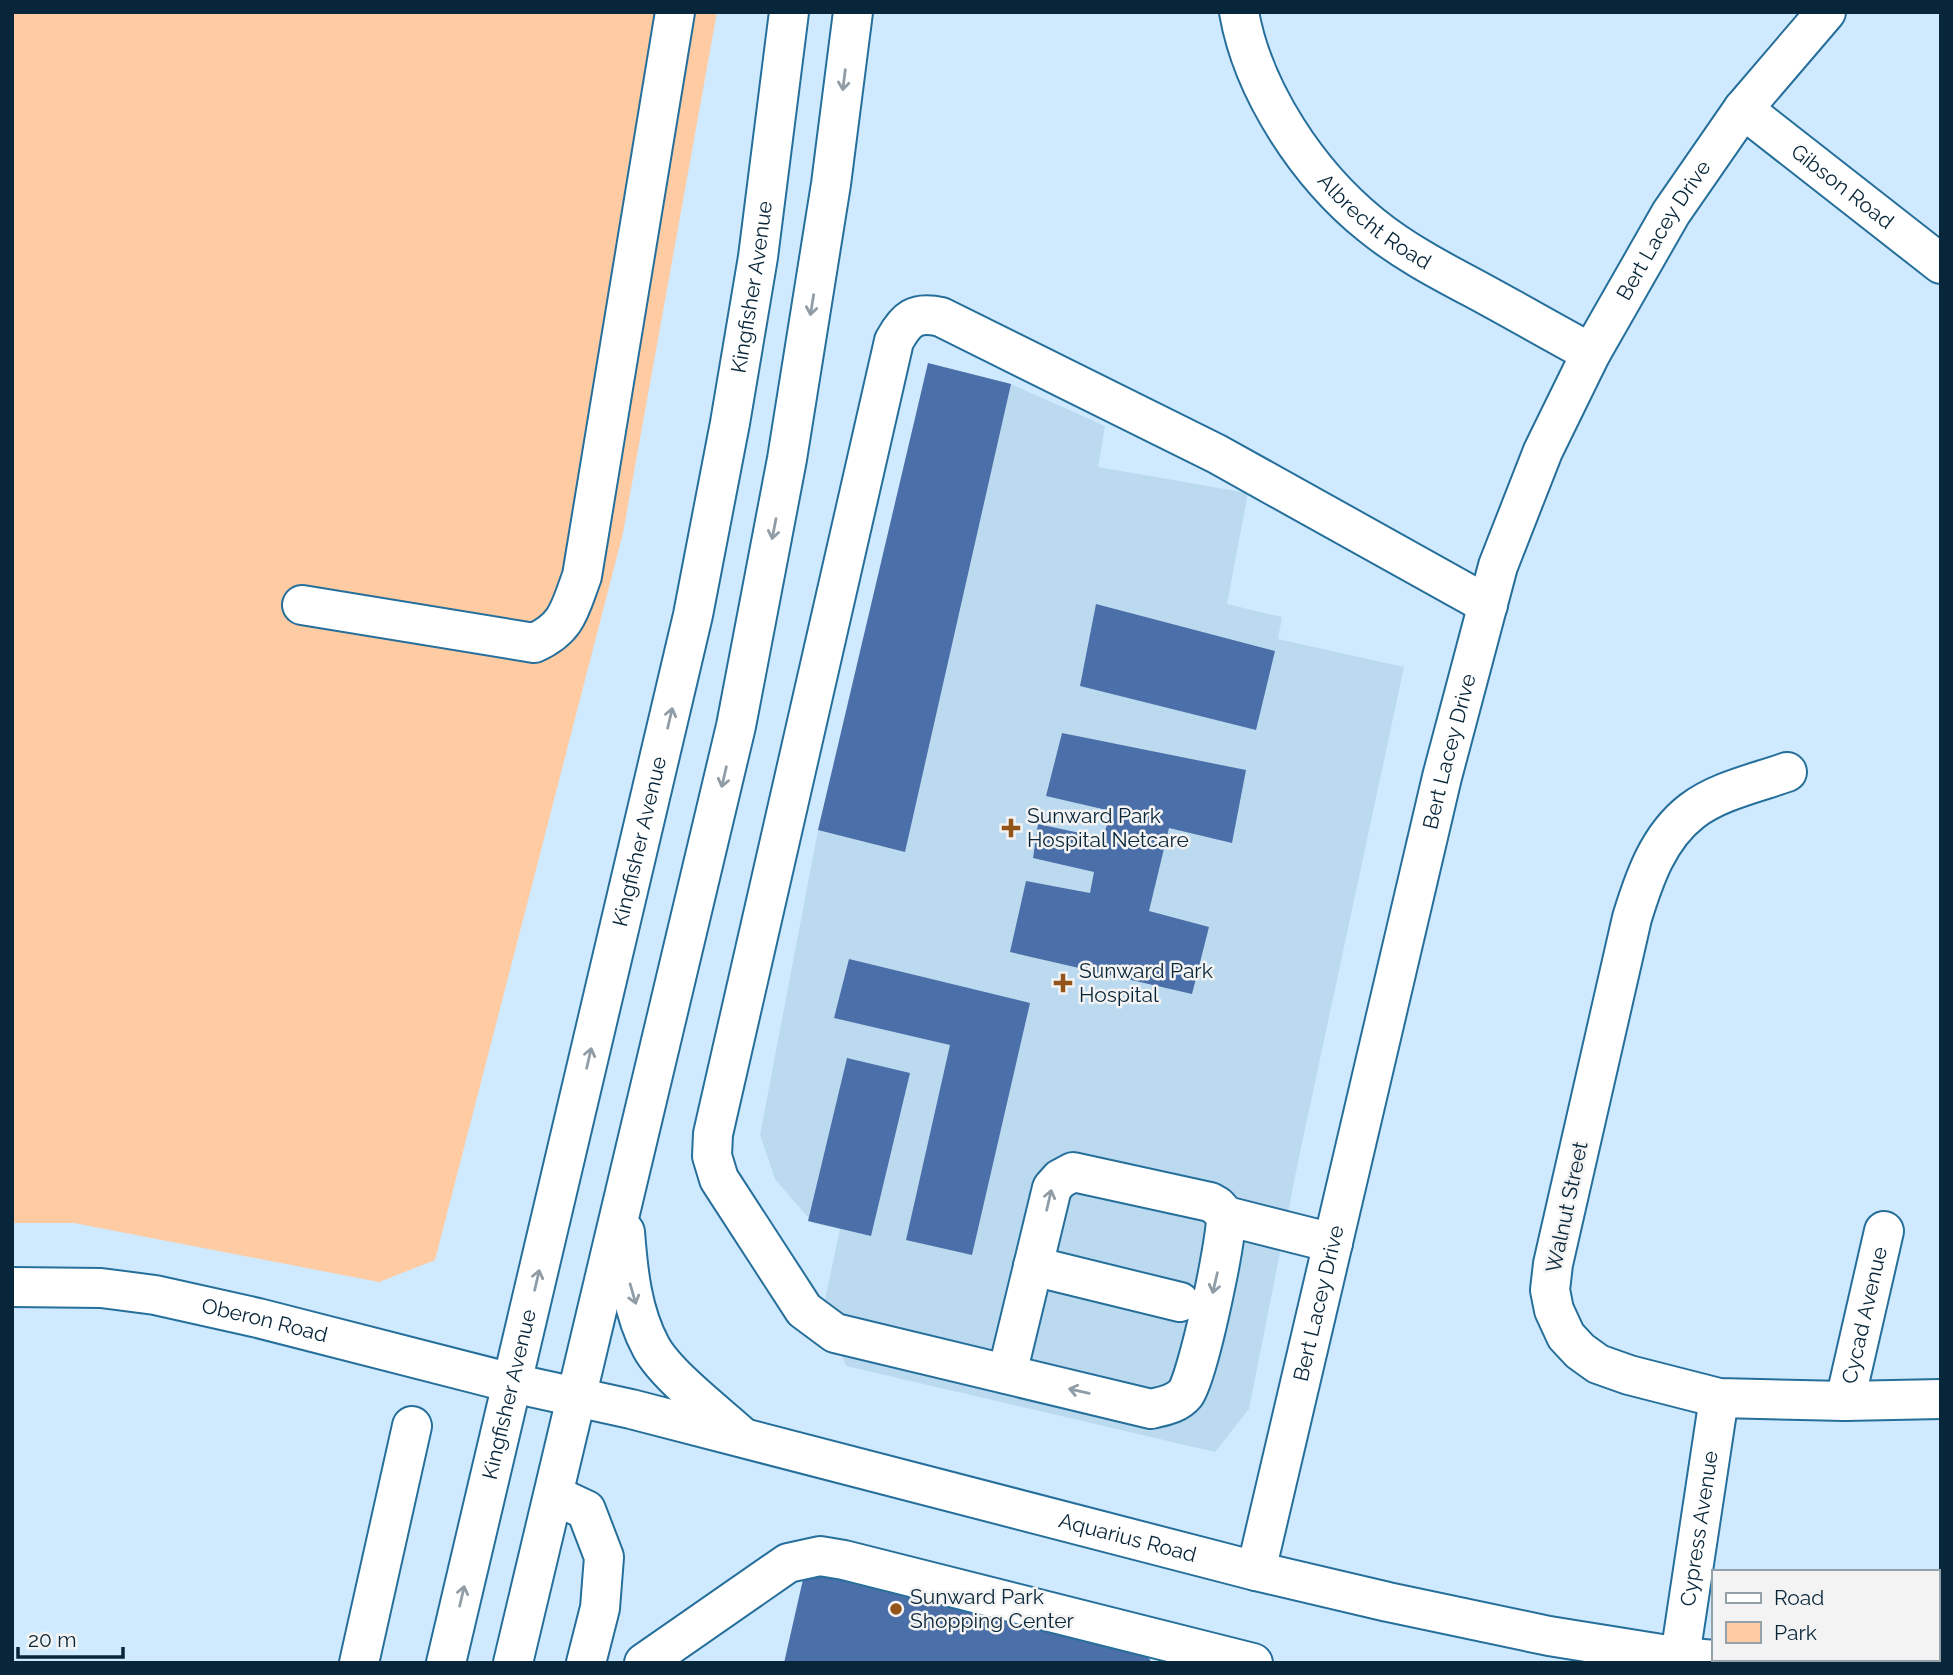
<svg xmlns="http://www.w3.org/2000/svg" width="1953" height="1675" font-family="Raleway,sans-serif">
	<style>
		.built { fill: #bcdaef }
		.green { fill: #fecba3 }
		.building { fill: #4b6fa8 }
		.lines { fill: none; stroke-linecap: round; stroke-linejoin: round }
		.minor-casing { stroke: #266f9b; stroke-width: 42 }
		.minor { stroke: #fff; stroke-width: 38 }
		.oneway { stroke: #909da6 }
		.poi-dot { fill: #925418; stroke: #f3f3f3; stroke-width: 2.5 }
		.labels { text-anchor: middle; stroke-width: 5; stroke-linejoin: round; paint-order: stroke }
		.street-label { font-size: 21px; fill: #082639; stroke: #f3f3f3 }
		.poi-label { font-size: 21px; fill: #082639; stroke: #f3f3f3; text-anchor: start }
	</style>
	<rect width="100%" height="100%" fill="#cfeafe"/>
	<path class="built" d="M928 363 1011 384 1105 426 1098 467 1248 493 1227 604 1282 617 1278 639 1404 667 1299 1157 1249 1409 1215 1452 846 1366 823 1309 840 1229 813 1223 775 1179 760 1135 818 830Z"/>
	<path class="green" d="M12 12H717L623 533 435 1260 379 1282 74 1223H12Z"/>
	<path class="building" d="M928 363 1011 384 905 852 818 830Z
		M1096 604 1275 651 1256 730 1080 686Z
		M1062 733 1246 770 1232 843 1169 828 1149 911 1209 927 1192 994 1010 952 1026 881 1090 893 1094 872 1033 858 1038 824 1103 838 1111 811 1046 796Z
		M849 959 1030 1003 972 1255 906 1240 950 1045 834 1018Z
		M847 1058 910 1073 871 1236 808 1221Z
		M820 1567 1139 1643 1152 1663H784L804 1575Z"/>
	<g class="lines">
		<defs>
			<g id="minor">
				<path id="s1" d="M1239 12C1253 92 1309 175 1371 225 1403 251 1439 270 1475 289 1514 310 1552 332 1591 353"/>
				<path id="s2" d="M1743 109 1941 264"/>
				<path d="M302 605 534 643C568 628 570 608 582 576L675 12"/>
				<path d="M1787 772C1756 783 1718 791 1692 811 1658 837 1644 879 1632 918L1553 1264 1550 1290 1554 1310 1566 1336 1580 1351 1598 1364 1629 1375 1719 1398 1845 1401 1941 1399"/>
				<path d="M1226 1216C1227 1239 1198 1378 1185 1394 1177 1404 1163 1406 1151 1409L835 1333 804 1310 719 1179 712 1156 713 1134 894 341C906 319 915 311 941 317L1217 454 1488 605"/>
				<path d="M625 1232C628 1271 632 1312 651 1347 666 1375 716 1413 740 1435"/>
				<path d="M1033 1266 1180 1302"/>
				<path id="s3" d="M12 1287 101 1288 155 1295 258 1318 512 1383 631 1409 1256 1571 1388 1602 1549 1636 1680 1657 1749 1663"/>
				<path d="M1007 1374 1052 1188 1060 1179 1073 1172 1210 1202 1217 1206 1226 1216 1333 1243"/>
				<path id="s4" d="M1845 1401 1884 1231"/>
				<path d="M554 1495 586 1510 604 1557 600 1608 586 1663"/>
				<path id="s5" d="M1256 1571 1442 777 1498 566 1543 451 1591 353 1671 213 1743 109 1826 12"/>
				<path d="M1937 1653 1941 1652"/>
				<path d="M359 1663 412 1426"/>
				<path id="s6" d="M446 1663 693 615 730 423 758 257 789 12"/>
				<path d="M513 1663 736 726 787 459 831 184 853 12"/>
				<path d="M644 1663 788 1563 820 1556 844 1560 1253 1663"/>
				<path id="s7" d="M1679 1663 1719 1398"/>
				<path d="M1867 1663 1895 1659"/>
			</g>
		</defs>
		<use href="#minor" class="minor-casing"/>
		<use href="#minor" class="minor"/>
	</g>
	<defs><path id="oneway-shaft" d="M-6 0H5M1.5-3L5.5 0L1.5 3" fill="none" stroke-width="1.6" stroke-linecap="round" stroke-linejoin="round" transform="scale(1.75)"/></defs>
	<g class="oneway">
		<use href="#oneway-shaft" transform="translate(844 80) rotate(97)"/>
		<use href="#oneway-shaft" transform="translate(812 305) rotate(99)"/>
		<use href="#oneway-shaft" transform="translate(774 529) rotate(101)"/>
		<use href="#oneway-shaft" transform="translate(670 718) rotate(-77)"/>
		<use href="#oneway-shaft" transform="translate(724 777) rotate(103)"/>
		<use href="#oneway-shaft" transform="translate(589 1058) rotate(-77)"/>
		<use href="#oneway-shaft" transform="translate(1049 1200) rotate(-77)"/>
		<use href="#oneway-shaft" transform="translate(537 1280) rotate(-77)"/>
		<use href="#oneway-shaft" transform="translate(1215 1283) rotate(103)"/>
		<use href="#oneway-shaft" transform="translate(633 1294) rotate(74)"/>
		<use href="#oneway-shaft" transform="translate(1079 1391) rotate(-167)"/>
		<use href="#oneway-shaft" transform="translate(462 1596) rotate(-77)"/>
	</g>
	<g class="poi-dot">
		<path d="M1007.5 817.5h7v7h7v7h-7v7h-7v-7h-7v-7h7z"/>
		<path d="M1059.5 972.5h7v7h7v7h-7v7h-7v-7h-7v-7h7z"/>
		<circle cx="896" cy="1609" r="7"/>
	</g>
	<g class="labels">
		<g class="street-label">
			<text dy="7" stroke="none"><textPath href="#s2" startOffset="126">Gibson Road</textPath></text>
			<text dy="7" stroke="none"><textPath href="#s1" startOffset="256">Albrecht Road</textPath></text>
			<text dy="7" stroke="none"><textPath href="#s5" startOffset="1409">Bert Lacey Drive</textPath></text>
			<text dy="7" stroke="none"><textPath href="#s6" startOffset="1410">Kingfisher Avenue</textPath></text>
			<text dy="7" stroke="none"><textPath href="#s5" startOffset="842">Bert Lacey Drive</textPath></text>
			<text dy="7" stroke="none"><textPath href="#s6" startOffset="844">Kingfisher Avenue</textPath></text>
			<text transform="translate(1567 1207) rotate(-78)" y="7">Walnut Street</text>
			<text dy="7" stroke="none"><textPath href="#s5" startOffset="275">Bert Lacey Drive</textPath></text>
			<text dy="7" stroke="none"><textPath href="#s4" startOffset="88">Cycad Avenue</textPath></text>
			<text dy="7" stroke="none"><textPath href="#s3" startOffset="256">Oberon Road</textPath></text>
			<text dy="7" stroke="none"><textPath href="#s6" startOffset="276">Kingfisher Avenue</textPath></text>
			<text dy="7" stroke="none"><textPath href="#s7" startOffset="136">Cypress Avenue</textPath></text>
			<text dy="7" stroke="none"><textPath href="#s3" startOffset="1146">Aquarius Road</textPath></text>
		</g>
		<g class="poi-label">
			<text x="1027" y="823">Sunward Park<tspan x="1027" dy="24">Hospital Netcare</tspan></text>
			<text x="1079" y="978">Sunward Park<tspan x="1079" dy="24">Hospital</tspan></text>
			<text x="910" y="1604">Sunward Park<tspan x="910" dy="24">Shopping Center</tspan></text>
		</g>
	</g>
	<rect width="1953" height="1675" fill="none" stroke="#082639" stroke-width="28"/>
	<rect x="1712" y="1570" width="228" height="91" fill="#f3f3f3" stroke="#95a1a9" stroke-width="2"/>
	<rect x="1726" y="1593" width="35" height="10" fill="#ffffff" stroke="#95a1a9" stroke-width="2"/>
	<text x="1774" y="1605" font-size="21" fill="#082639">Road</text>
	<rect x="1726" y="1622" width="35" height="21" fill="#fecba3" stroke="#95a1a9" stroke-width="2"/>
	<text x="1774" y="1640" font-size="21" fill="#082639">Park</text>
	<path d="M18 1647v10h105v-10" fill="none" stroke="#082639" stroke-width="3.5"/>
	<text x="28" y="1647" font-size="21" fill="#082639" stroke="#f3f3f3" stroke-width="5" paint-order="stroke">20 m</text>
</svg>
